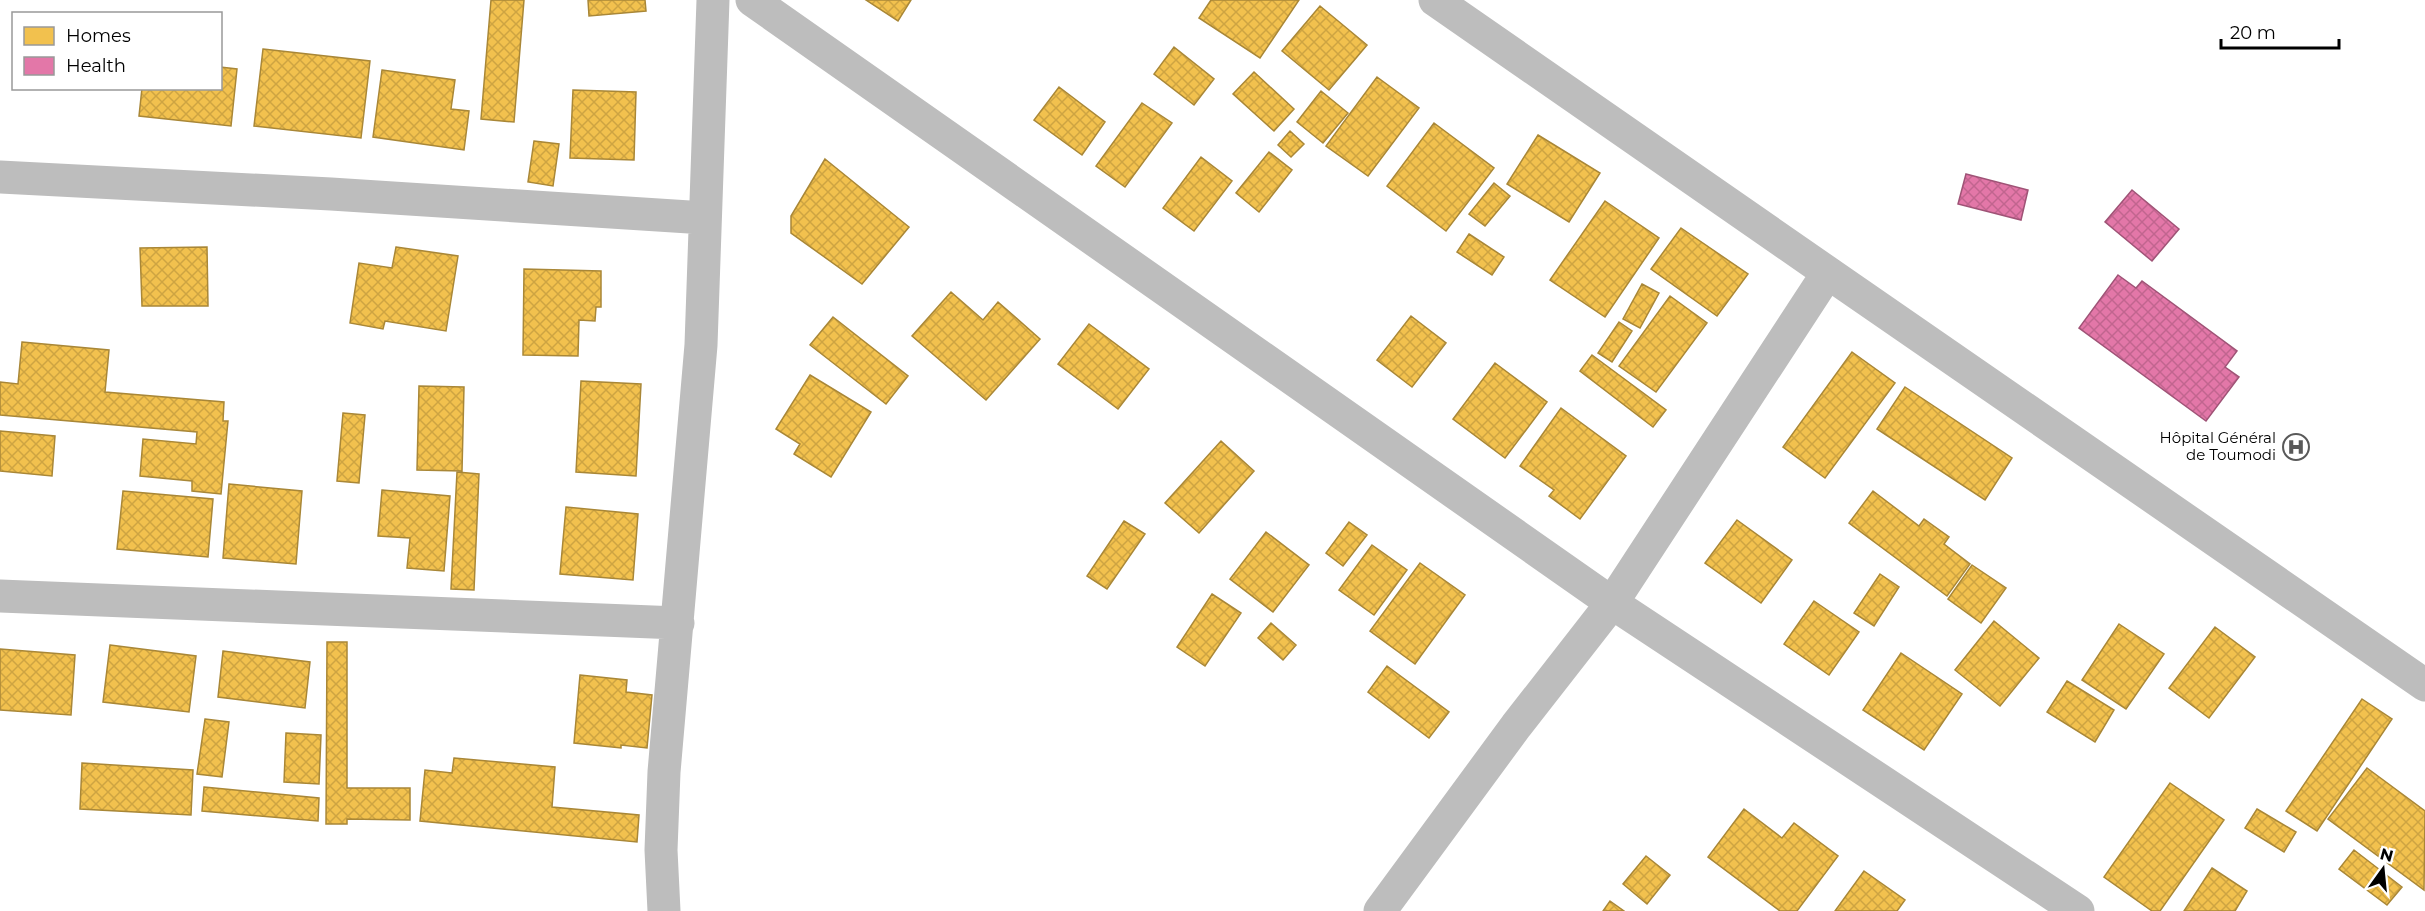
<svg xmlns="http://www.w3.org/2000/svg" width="2425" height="911" font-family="Montserrat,sans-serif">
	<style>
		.homes { fill: url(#homes-cross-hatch); stroke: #a98737; stroke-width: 1.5 }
		.health { fill: url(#health-cross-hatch); stroke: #9f5376; stroke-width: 1.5 }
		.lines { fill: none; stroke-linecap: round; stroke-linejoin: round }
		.street { stroke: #bdbdbd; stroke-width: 33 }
		.labels { text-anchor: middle; stroke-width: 6; stroke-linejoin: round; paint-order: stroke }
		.poi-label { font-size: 15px; fill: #000; stroke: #fff; text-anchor: end }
	</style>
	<defs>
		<pattern id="homes-cross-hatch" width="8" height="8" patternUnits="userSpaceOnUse" patternTransform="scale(1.5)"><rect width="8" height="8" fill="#f2c14e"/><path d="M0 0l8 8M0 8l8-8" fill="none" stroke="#cea442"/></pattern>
		<pattern id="health-cross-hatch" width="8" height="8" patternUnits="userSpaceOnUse" patternTransform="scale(1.5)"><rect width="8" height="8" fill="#e377a8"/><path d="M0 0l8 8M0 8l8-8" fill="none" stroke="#c1658f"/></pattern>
	</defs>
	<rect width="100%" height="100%" fill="#fff"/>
	<path class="homes" d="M491 0H524L514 122 481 119Z
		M588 0H645L646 11 589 16Z
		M866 0H911L898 21Z
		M1211 0H1299L1260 58 1199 18Z
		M1320 6 1367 45 1329 90 1282 51Z
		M1174 47 1214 79 1194 105 1154 74Z
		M263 49 370 61 361 138 254 126Z
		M220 67 237 69 231 126 139 116 142 88H220Z
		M382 70 455 80 451 109 469 111 464 150 373 137Z
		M1254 72 1294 109 1274 131 1233 94Z
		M1377 77 1419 108 1368 176 1326 146Z
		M1059 87 1105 122 1082 155 1034 120Z
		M573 90 636 92 634 160 570 158Z
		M1321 91 1348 113 1323 143 1297 122Z
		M1142 103 1172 123 1125 187 1096 166Z
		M1434 123 1494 168 1446 231 1387 186Z
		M1290 131 1304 144 1291 157 1278 145Z
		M1538 135 1600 173 1569 222 1507 184Z
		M534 141 559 144 553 186 528 182Z
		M1269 152 1292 170 1259 212 1236 193Z
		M1201 157 1232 181 1194 231 1163 208Z
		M825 159 909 227 862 284 791 233V216Z
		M1494 183 1510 196 1485 226 1469 214Z
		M1605 201 1659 238 1605 317 1550 280Z
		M1681 228 1748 274 1717 316 1651 269Z
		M1469 234 1504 257 1492 275 1457 252Z
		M207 247 208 306H142L140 248Z
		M396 247 458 256 446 331 385 321 383 329 350 323 359 263 392 268Z
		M524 269 601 271V307H596L595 321 579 320 578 356 523 355Z
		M1642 284 1659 293 1640 328 1623 319Z
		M951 292 983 320 998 302 1040 339 986 400 912 336Z
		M1670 296 1707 323 1656 392 1619 366Z
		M1411 316 1446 343 1412 387 1377 360Z
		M833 317 908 376 886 404 810 345Z
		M1619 322 1632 331 1612 362 1598 353Z
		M1089 324 1149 369 1118 409 1058 364Z
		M22 342 109 350 105 392 224 402 223 421H228L221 494 192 491V481L140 476 143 439 196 444 197 432 0 415V382L18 384Z
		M1852 352 1895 383 1825 478 1783 447Z
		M1592 355 1666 410 1653 427 1580 371Z
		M1495 363 1547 402 1505 458 1453 419Z
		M810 375 871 412 831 477 794 454 800 444 776 429Z
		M581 381 641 384 636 476 576 472Z
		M419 386 464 387 462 471 417 470Z
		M1905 387 2012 458 1985 500 1877 429Z
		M1561 408 1626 456 1580 519 1549 496 1554 490 1520 466Z
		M343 413 365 415 359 483 337 481Z
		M0 431 55 436 52 476 0 471Z
		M1221 441 1254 471 1199 533 1165 503Z
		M457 472 479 474 474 590 451 589Z
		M229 484 302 491 296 564 223 558Z
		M382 490 450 496 444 571 407 568 410 538 378 536Z
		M123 491 213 499 208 557 117 549Z
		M1873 491 1919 526 1924 519 1949 537 1944 544 1970 564 1947 596 1849 523Z
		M566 507 638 514 633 580 560 574Z
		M1737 520 1792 560 1761 603 1705 563Z
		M1124 521 1145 534 1107 589 1087 576Z
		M1349 522 1367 535 1343 566 1326 553Z
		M1266 532 1309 565 1273 612 1230 579Z
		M1372 545 1407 570 1374 615 1339 590Z
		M1420 563 1465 595 1415 664 1370 631Z
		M1972 565 2006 588 1981 623 1948 599Z
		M1880 574 1899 587 1874 626 1854 613Z
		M1212 594 1241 613 1205 666 1177 647Z
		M1814 601 1859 632 1829 675 1784 644Z
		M1994 621 2039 658 2000 706 1955 670Z
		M1271 623 1296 645 1283 660 1258 638Z
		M2119 624 2164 654 2126 709 2082 680Z
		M2215 627 2255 657 2209 718 2169 688Z
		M327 642H347V788H410V820L347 819V824H326Z
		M110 645 196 656 189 712 103 702Z
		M0 649 75 655 71 715 0 710Z
		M223 651 310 662 305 708 218 697Z
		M1901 653 1962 694 1924 750 1863 710Z
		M1387 666 1449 712 1429 738 1368 692Z
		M580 675 627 680 626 692 652 695 647 748 621 745V748L574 743Z
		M2067 681 2114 710 2095 742 2047 712Z
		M2362 699 2392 719 2317 831 2286 811Z
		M205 719 229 722 222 777 197 774Z
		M286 733 321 735 319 784 284 782Z
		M454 758 555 767 552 807 639 815 637 842 420 821 425 770 452 773Z
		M82 763 193 770 191 815 80 809Z
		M2367 768 2425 811 2424 890 2328 819Z
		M2170 783 2224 820 2160 911H2152L2104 877Z
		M204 787 319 798 318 821 202 811Z
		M1744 809 1782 838 1794 823 1838 856 1797 911H1780L1708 857Z
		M2257 809 2296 832 2284 852 2245 828Z
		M2354 850 2402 887 2387 905 2339 869Z
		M1646 856 1670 875 1647 904 1623 884Z
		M2212 868 2247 891 2235 911H2184Z
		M1864 871 1905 900 1897 911H1835Z
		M1610 901 1624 911H1603Z"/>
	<path class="health" d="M1966 174 2028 190 2021 220 1958 204Z
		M2132 190 2179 229 2152 261 2105 222Z
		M2118 275 2136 288 2142 281 2237 351 2225 367 2239 377 2206 421 2079 328Z"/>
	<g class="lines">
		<path class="street" d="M752 0 1612 603 2078 911
			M1435 0C1764 230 2095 456 2425 685
			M0 177 331 194 705 218
			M0 596 678 623
			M664 911 661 850 664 772 701 345 713 0
			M1380 911 1516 726 1612 603 1827 274"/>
	</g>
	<defs>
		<symbol id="hospital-ring" viewBox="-11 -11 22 22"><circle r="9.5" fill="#fff" stroke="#595959" stroke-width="1.5"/><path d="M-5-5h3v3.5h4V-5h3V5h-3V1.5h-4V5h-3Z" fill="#595959"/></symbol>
	</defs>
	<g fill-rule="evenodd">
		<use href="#hospital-ring" x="2281" y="432" width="30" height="30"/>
	</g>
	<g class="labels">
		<g class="poi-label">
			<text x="2276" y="443">Hôpital Général<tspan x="2276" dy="17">de Toumodi</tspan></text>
		</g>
	</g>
	<rect x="12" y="12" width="210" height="78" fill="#ffffff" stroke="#999999" stroke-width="1.5"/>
	<rect x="24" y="27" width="30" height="18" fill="#f2c14e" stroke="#999999" stroke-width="1.5"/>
	<text x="66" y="42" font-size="18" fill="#000000">Homes</text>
	<rect x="24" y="57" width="30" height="18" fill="#e377a8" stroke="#999999" stroke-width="1.5"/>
	<text x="66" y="72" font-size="18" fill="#000000">Health</text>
	<g transform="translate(2383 869) rotate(15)" stroke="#ffffff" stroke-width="4.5" paint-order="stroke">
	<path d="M0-4.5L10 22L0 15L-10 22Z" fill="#000000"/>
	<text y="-9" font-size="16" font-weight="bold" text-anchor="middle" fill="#000000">N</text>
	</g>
	<path d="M2221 39v9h118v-9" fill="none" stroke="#000000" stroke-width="3"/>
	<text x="2230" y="39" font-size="18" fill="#000000" stroke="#ffffff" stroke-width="4.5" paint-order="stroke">20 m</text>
</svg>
